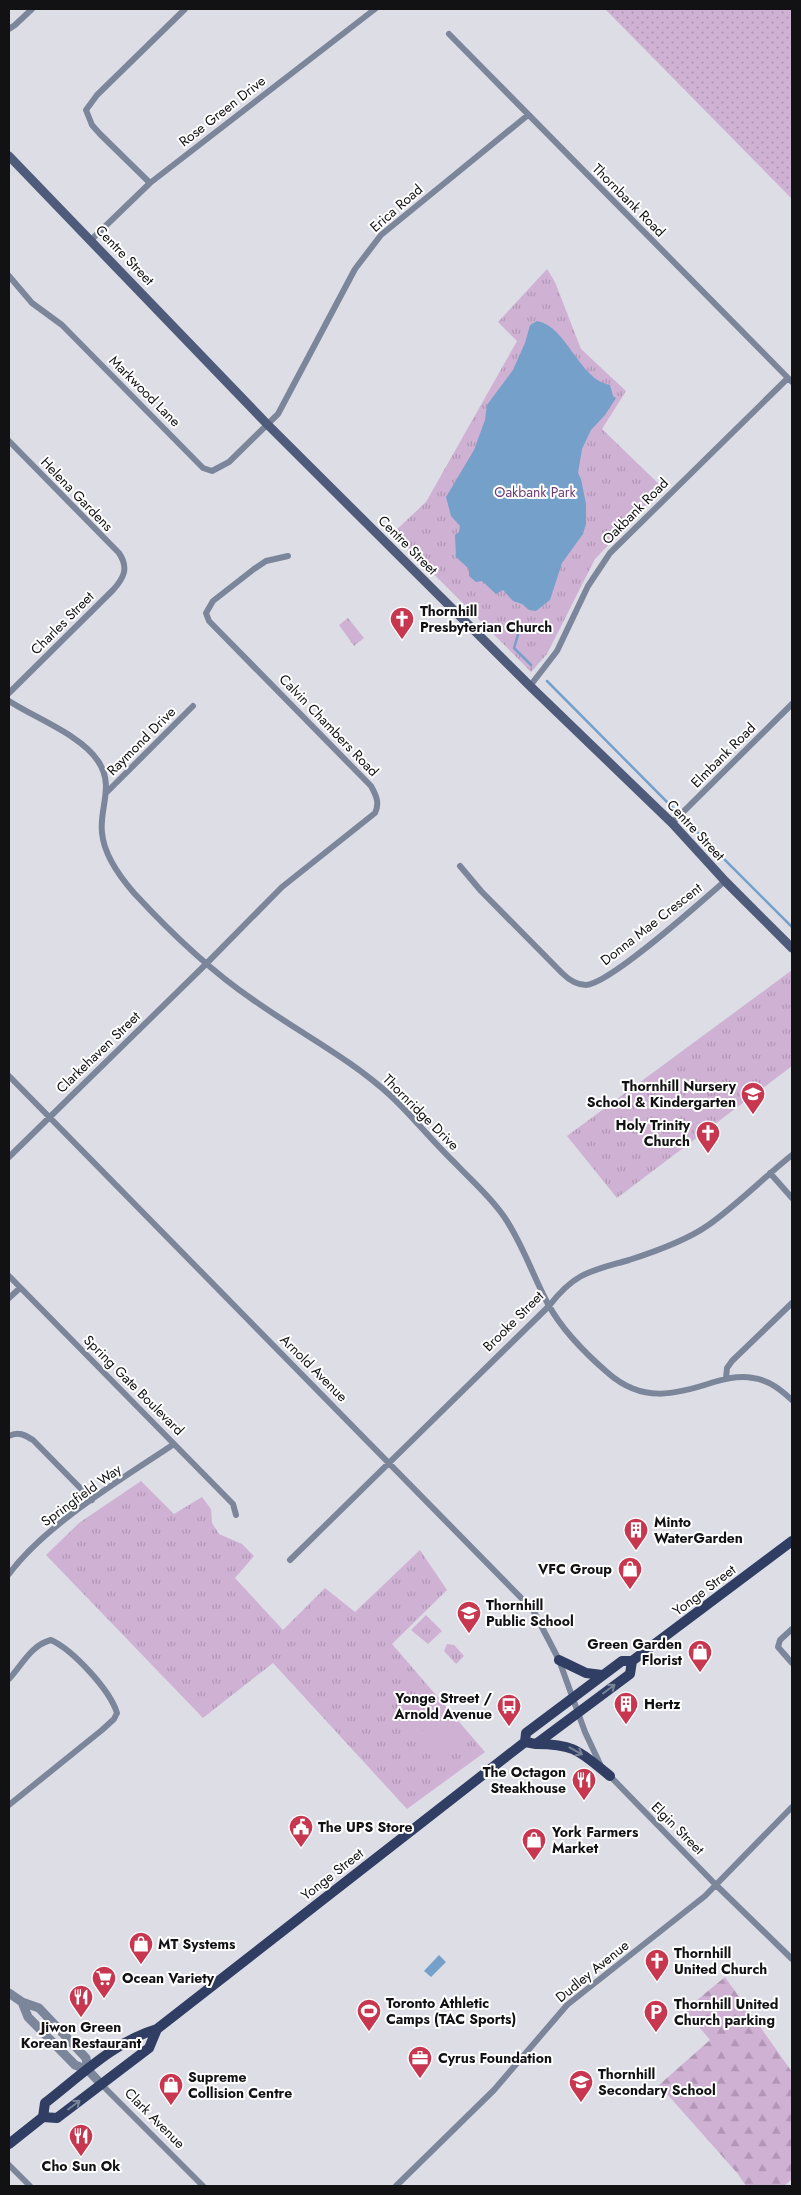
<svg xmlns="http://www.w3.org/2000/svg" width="801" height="2195" font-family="Jost,sans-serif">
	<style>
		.grass { fill: url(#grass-dots) }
		.forest { fill: url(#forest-firs) }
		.park { fill: url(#park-tufts) }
		.garden { fill: #cfb1d4 }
		.water { fill: #75a0ca }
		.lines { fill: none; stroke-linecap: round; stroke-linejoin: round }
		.stream { stroke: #75a0ca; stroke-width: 2.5 }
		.minor { stroke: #7c869b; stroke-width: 6 }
		.tertiary { stroke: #7c869b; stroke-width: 9 }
		.secondary { stroke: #4e5b7a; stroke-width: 9 }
		.primary { stroke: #2f3e62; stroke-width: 10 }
		.oneway { stroke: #788299 }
		.labels { text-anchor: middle; stroke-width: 4; stroke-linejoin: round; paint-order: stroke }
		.street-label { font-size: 14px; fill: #121215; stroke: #fff }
		.park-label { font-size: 14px; fill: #6d3c76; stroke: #fff }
		.poi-label { font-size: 14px; font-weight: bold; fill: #121215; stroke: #fff; text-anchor: start }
	</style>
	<defs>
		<pattern id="grass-dots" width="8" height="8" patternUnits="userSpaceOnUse" patternTransform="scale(1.25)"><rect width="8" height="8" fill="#cfb1d4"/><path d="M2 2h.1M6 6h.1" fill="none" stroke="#b197b5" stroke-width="1.8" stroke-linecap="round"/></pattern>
		<pattern id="forest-firs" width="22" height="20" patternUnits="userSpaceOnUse" patternTransform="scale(1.25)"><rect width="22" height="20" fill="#cfb1d4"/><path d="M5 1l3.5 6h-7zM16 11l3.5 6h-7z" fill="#b197b5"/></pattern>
		<pattern id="park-tufts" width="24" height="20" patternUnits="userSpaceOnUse" patternTransform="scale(1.25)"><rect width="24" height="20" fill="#cfb1d4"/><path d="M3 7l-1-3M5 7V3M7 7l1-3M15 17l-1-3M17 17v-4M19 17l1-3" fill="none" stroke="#b197b5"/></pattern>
	</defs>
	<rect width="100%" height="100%" fill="#dddde6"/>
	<path class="grass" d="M605 9H792V199Z"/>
	<path class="forest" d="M725 1977 792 2072V2179L784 2186H746L738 2174 659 2085 710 2040 685 2010Z"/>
	<path class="park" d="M547 269 555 282 581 349 626 391 602 429 663 488 595 559 547 654 531 672 393 533 426 502 517 341 498 322Z
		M348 618 364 638 354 646 339 625Z
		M792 970V1066L617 1198 567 1136Z
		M141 1481 174 1514 202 1497 211 1509 212 1523 219 1534 242 1544 254 1556 235 1578 283 1630 325 1588 355 1612 420 1550 447 1590 392 1644 485 1752 407 1809 273 1663 203 1718 46 1555 79 1523Z
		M426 1615 442 1631 428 1644 411 1630Z
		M447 1644 454 1645 464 1656 456 1664 444 1651Z"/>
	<path class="garden" d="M441 1707 465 1736 446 1752C432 1752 428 1746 421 1735L426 1720Z"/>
	<path class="water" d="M537 321C567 326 579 380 610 385L613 396 616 398 605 415 591 430 582 449 578 473 581 479 586 504V524L583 534 562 563 550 600 536 611 529 610 522 604 513 601 503 590 496 594 482 581 476 582 469 576V569L456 557 455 535 459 532 460 526 451 516 446 497 474 450 485 420 487 405 513 370 525 343 530 325Z
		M439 1955 446 1962 431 1977 424 1971Z"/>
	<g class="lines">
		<path class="stream" d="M520 628 514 648 531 665
			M547 681 675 810
			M686 821 792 927"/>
		<path class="minor" d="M9 29 15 25 32 9
			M449 34 792 382
			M150 183 100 134 92 125 86 110 97 95 185 9
			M91 240 150 183 375 9
			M9 276 32 303 62 325 203 468 212 471 229 462 278 414 355 269 381 235 528 115
			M9 441 119 553C129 568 124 578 113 590L9 693
			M530 686 557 651 588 586 610 553 788 378
			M9 701C35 718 81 735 98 761 115 786 99 808 102 833 104 854 120 877 134 893 170 932 208 969 252 999 298 1032 350 1058 392 1097 414 1118 433 1142 455 1163 472 1181 491 1197 505 1218 523 1245 533 1276 548 1304 562 1330 586 1354 608 1373 642 1403 675 1395 714 1382 727 1378 740 1375 753 1378 769 1380 781 1390 792 1400
			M106 793 193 706
			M672 823 792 704
			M460 866 481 891 562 973C568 979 577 985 586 985 610 984 702 901 725 881
			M9 1076 533 1610 559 1660 585 1732 600 1764
			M9 1157 205 965 282 887 375 813C380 803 376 795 371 786L209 621 206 613 213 601 254 569 266 561 288 556
			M770 1173 792 1198
			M9 1276 233 1504 236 1515
			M9 1298 20 1288
			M726 1378 727 1368 732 1361 792 1303
			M9 1436C18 1431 25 1435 33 1440L92 1500
			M290 1560 549 1306C575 1272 591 1271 629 1260 654 1252 685 1241 707 1226 737 1205 763 1178 792 1155
			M9 1574C46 1524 122 1479 174 1444
			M792 1629 780 1640 778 1647 792 1663
			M9 1679C22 1665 31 1645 51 1640 73 1650 110 1690 117 1713L114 1719 102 1730 9 1805
			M608 1774 715 1884 792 1959
			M101 2084 203 2186
			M9 2165 30 2186
			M396 2186 494 2090 567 2005 705 1896 792 1807"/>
		<path class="tertiary" d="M9 1993 22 2002 39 2008 86 2058 88 2070
			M22 2002 28 2017 75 2065 88 2070 101 2084"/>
		<path class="secondary" d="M9 156 268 425 530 686 672 823 725 881 792 948"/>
		<path class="primary" d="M559 1660 586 1673 602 1675
			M525 1742 526 1733 622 1661H632L792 1541
			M536 1744C576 1744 580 1752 610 1776
			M43 2117 57 2118 149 2048 157 2029
			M9 2144 43 2117 45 2103C80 2076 115 2041 157 2029L525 1742 536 1744 630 1674 632 1661"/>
	</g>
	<defs><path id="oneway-shaft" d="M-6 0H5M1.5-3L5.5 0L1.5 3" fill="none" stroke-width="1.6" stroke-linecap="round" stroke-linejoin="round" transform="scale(1.25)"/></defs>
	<g class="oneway">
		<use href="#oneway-shaft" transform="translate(609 1689) rotate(-37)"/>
		<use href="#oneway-shaft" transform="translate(576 1751) rotate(29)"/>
		<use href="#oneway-shaft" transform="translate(74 2105) rotate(-37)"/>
	</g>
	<defs>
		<symbol id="church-pin" viewBox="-11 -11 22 30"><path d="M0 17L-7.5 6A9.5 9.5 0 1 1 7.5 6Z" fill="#c7374f" stroke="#fff"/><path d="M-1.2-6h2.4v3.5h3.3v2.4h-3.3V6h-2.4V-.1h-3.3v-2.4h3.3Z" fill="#fff"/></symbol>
		<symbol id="school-pin" viewBox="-11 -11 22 30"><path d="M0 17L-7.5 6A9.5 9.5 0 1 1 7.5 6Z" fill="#c7374f" stroke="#fff"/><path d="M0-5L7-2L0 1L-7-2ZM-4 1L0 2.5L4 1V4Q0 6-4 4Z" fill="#fff"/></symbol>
		<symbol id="building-pin" viewBox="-11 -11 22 30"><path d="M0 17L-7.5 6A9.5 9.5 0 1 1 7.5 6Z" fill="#c7374f" stroke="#fff"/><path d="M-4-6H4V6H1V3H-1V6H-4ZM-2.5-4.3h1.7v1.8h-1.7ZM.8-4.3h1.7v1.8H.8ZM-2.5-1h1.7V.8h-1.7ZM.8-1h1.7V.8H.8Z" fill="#fff"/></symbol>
		<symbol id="shop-pin" viewBox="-11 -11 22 30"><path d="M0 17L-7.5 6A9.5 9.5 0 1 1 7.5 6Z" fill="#c7374f" stroke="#fff"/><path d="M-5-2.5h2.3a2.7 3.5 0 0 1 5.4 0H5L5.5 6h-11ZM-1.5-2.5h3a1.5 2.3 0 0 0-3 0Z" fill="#fff"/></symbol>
		<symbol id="bus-pin" viewBox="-11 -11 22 30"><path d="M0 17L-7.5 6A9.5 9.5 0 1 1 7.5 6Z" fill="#c7374f" stroke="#fff"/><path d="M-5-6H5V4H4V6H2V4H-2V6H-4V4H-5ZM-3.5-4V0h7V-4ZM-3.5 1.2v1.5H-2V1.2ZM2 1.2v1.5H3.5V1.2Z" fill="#fff"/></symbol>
		<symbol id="restaurant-pin" viewBox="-11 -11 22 30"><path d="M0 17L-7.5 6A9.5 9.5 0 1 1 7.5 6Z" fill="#c7374f" stroke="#fff"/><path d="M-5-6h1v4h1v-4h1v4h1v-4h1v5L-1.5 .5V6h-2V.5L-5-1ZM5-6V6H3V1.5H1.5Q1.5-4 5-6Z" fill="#fff"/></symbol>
		<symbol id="civic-pin" viewBox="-11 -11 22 30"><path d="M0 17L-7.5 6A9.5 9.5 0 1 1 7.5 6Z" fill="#c7374f" stroke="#fff"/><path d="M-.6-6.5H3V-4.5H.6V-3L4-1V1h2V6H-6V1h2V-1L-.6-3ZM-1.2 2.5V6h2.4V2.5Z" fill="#fff"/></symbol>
		<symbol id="supermarket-pin" viewBox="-11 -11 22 30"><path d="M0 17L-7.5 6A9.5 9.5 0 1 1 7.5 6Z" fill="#c7374f" stroke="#fff"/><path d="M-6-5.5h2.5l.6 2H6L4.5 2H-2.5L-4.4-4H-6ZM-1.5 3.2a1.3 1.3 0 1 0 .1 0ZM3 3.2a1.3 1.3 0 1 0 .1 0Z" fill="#fff"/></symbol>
		<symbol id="stadium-pin" viewBox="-11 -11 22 30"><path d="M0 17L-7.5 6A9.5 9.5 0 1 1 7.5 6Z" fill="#c7374f" stroke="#fff"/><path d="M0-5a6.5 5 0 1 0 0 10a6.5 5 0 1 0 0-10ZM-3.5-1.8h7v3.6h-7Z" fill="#fff"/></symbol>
		<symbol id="parking-pin" viewBox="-11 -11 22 30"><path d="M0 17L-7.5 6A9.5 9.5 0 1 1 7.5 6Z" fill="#c7374f" stroke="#fff"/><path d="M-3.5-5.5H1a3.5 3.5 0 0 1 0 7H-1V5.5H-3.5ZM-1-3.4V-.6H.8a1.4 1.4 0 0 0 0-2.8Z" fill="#fff"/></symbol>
		<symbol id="office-pin" viewBox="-11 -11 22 30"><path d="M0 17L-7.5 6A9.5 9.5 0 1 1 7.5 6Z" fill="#c7374f" stroke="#fff"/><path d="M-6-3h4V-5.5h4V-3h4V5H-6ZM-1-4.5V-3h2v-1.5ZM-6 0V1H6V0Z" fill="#fff"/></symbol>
	</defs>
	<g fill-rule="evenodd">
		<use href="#church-pin" x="388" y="605" width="28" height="38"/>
		<use href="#school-pin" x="739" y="1080" width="28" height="38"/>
		<use href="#church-pin" x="694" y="1119" width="28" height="38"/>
		<use href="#building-pin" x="622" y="1516" width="28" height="38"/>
		<use href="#shop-pin" x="616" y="1555" width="28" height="38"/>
		<use href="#school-pin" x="455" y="1599" width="28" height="38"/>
		<use href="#shop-pin" x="686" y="1638" width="28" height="38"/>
		<use href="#building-pin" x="612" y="1690" width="28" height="38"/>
		<use href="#bus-pin" x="495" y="1692" width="28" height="38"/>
		<use href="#restaurant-pin" x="570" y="1766" width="28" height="38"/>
		<use href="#civic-pin" x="287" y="1813" width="28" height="38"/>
		<use href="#shop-pin" x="520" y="1826" width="28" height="38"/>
		<use href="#shop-pin" x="127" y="1930" width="28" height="38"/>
		<use href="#church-pin" x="643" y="1947" width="28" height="38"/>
		<use href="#supermarket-pin" x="90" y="1964" width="28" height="38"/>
		<use href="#restaurant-pin" x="67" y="1983" width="28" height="38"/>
		<use href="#stadium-pin" x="355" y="1997" width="28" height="38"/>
		<use href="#parking-pin" x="642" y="1998" width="28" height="38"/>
		<use href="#office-pin" x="406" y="2044" width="28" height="38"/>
		<use href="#school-pin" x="567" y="2068" width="28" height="38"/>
		<use href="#shop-pin" x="157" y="2071" width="28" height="38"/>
		<use href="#restaurant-pin" x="67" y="2122" width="28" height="38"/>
	</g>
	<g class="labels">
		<g class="street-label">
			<text transform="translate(222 111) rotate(-38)" y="5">Rose Green Drive</text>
			<text transform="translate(629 200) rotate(45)" y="5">Thornbank Road</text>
			<text transform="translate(396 208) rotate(-41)" y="5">Erica Road</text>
			<text transform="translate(125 255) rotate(46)" y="5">Centre Street</text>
			<text transform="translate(145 391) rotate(45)" y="5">Markwood Lane</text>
			<text transform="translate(77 494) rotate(46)" y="5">Helena Gardens</text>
			<text transform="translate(635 511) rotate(-45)" y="5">Oakbank Road</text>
			<text transform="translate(408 545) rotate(45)" y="5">Centre Street</text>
			<text transform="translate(62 623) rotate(-45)" y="5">Charles Street</text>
			<text transform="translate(329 725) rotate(46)" y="5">Calvin Chambers Road</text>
			<text transform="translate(141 741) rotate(-45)" y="5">Raymond Drive</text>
			<text transform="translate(723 755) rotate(-45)" y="5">Elmbank Road</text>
			<text transform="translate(696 830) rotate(47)" y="5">Centre Street</text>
			<text transform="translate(651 924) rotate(-38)" y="5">Donna Mae Crescent</text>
			<text transform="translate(98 1052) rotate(-44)" y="5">Clarkehaven Street</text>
			<text transform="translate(421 1112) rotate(45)" y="5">Thornridge Drive</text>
			<text transform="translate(513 1321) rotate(-45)" y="5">Brooke Street</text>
			<text transform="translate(314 1368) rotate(45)" y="5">Arnold Avenue</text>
			<text transform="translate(134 1385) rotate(45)" y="5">Spring Gate Boulevard</text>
			<text transform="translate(81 1495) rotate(-36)" y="5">Springfield Way</text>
			<text transform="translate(704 1590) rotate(-37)" y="5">Yonge Street</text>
			<text transform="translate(678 1828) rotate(45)" y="5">Elgin Street</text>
			<text transform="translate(332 1874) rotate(-38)" y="5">Yonge Street</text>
			<text transform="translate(592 1971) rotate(-39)" y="5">Dudley Avenue</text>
			<text transform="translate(155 2118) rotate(45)" y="5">Clark Avenue</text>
		</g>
		<g class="park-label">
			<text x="535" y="497">Oakbank Park</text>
		</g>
		<g class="poi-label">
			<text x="420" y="616">Thornhill<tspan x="420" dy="16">Presbyterian Church</tspan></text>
			<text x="736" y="1091" text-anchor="end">Thornhill Nursery<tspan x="736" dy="16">School &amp; Kindergarten</tspan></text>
			<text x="690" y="1130" text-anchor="end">Holy Trinity<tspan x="690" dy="16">Church</tspan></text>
			<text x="654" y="1527">Minto<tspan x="654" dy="16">WaterGarden</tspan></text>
			<text x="612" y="1574" text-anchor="end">VFC Group</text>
			<text x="486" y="1610">Thornhill<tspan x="486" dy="16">Public School</tspan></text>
			<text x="682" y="1649" text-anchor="end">Green Garden<tspan x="682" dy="16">Florist</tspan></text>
			<text x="492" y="1703" text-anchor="end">Yonge Street /<tspan x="492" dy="16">Arnold Avenue</tspan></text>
			<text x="644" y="1709">Hertz</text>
			<text x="566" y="1777" text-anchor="end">The Octagon<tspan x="566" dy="16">Steakhouse</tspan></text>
			<text x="318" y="1832">The UPS Store</text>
			<text x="552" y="1837">York Farmers<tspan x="552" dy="16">Market</tspan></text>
			<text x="158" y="1949">MT Systems</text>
			<text x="674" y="1958">Thornhill<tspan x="674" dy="16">United Church</tspan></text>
			<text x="122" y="1983">Ocean Variety</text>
			<text x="386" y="2008">Toronto Athletic<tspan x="386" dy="16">Camps (TAC Sports)</tspan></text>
			<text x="674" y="2009">Thornhill United<tspan x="674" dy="16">Church parking</tspan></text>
			<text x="81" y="2032" text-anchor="middle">Jiwon Green<tspan x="81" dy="16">Korean Restaurant</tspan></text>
			<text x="438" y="2063">Cyrus Foundation</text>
			<text x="598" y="2079">Thornhill<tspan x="598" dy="16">Secondary School</tspan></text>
			<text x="188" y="2082">Supreme<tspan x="188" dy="16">Collision Centre</tspan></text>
			<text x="81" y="2171" text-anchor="middle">Cho Sun Ok</text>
		</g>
	</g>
	<rect width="801" height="2195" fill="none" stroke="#121215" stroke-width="20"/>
</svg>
